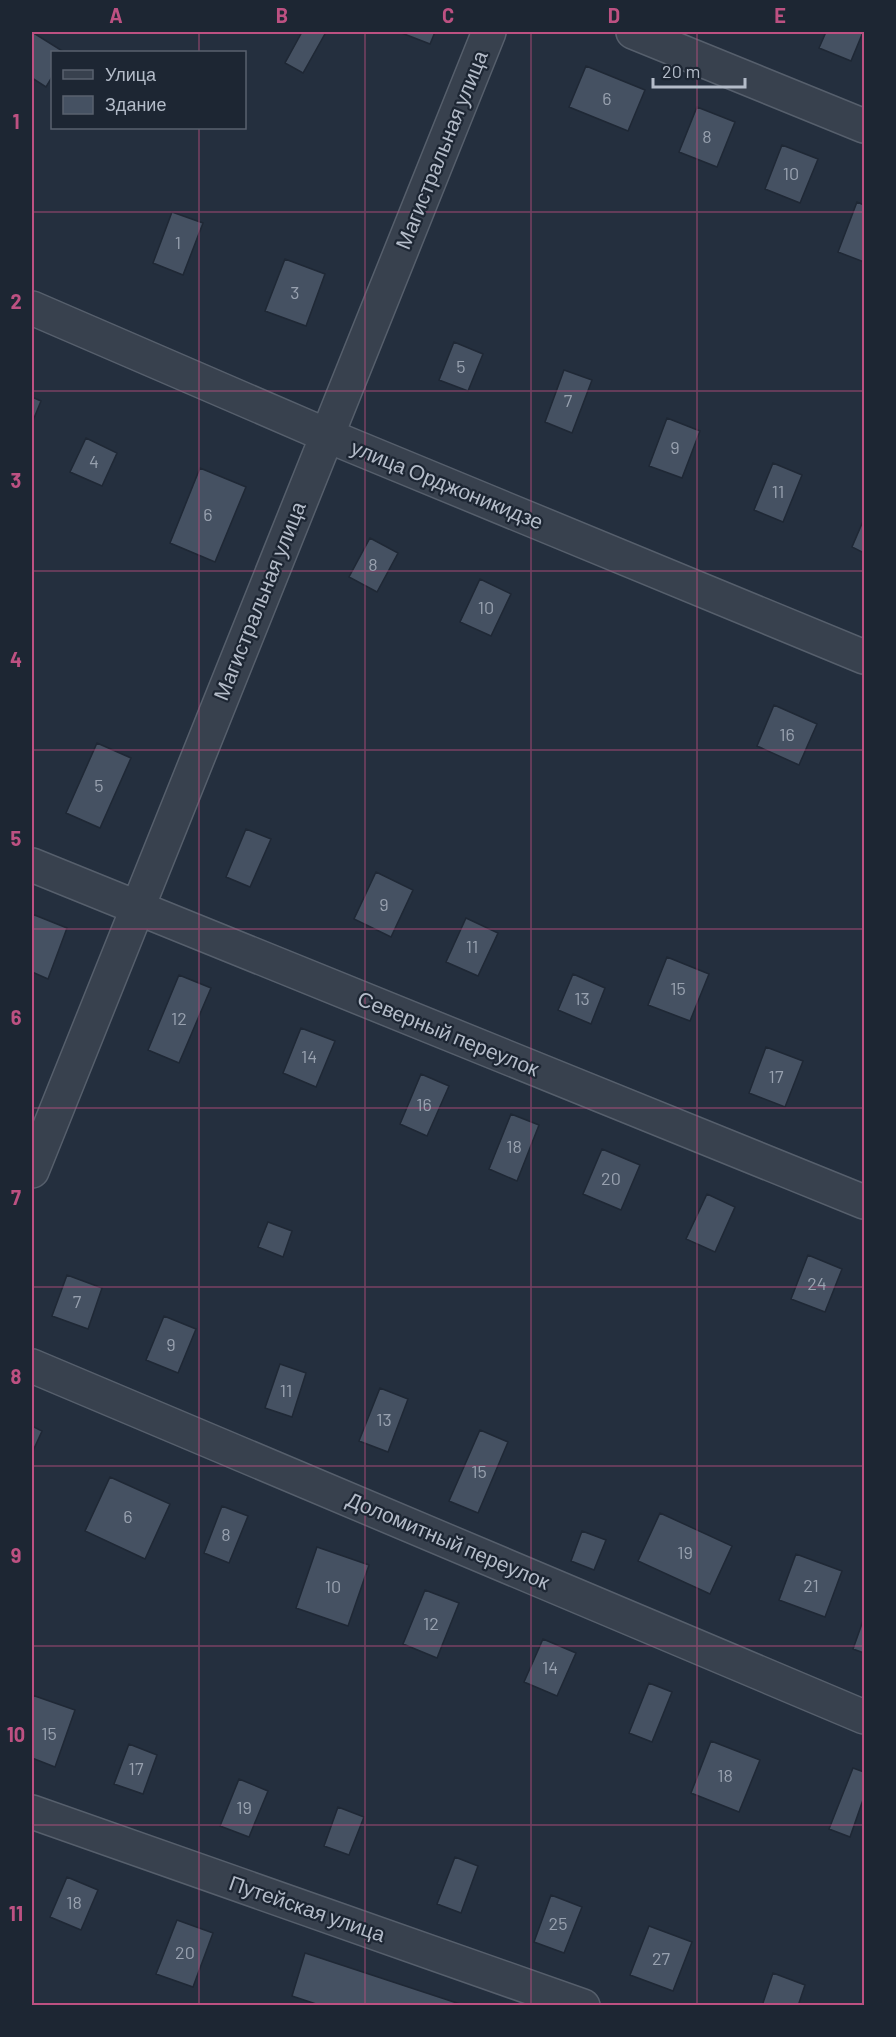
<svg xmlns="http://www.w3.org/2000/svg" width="896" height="2037" font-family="Barlow,sans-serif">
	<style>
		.building { fill: #455162; stroke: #1f2835; stroke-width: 1.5 }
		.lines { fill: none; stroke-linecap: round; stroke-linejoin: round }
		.minor-casing { stroke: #565f6c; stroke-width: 36 }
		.minor { stroke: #38414e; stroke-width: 33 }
		.grid { fill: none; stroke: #bd5182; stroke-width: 1.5; stroke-opacity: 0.55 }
		.labels { text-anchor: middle; stroke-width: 4.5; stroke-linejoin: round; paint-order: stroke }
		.number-label { font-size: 18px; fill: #98a1af }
		.street-label { font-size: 21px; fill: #b4bcc9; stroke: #1d2633 }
		.neatline { fill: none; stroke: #bd5182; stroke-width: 2 }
		.grid-label { font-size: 20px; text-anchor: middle; font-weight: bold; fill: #bd5182 }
	</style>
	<rect width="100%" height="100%" fill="#242f3e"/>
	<path class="building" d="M32 32 64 52H52V77L46 87 32 78Z
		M302 32H326L303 73 285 63Z
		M399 32H435L430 44Z
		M826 32H863L851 61 819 48Z
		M586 66 645 90 628 131 569 107Z
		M697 107 735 122 717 167 679 152Z
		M782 145 818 159 800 203 765 189Z
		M857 202 864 205V262L838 252Z
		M172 212 203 223 183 275 153 263Z
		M285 259 325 274 306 326 265 311Z
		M454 342 483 354 468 391 439 380Z
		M564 370 592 380 572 433 545 422Z
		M32 397 41 401 32 423Z
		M667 418 700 431 682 478 649 466Z
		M86 438 117 453 102 486 70 472Z
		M773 463 802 475 783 522 754 510Z
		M200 468 246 487 215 562 170 543Z
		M864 519V553L852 547Z
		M370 538 398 553 377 592 349 577Z
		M480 579 511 594 491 636 460 622Z
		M774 705 817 724 799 765 757 746Z
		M97 743 131 758 100 828 66 813Z
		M246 829 271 839 250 887 226 877Z
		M376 872 413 890 391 937 354 919Z
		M32 914 67 928 48 979 32 972Z
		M466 918 498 933 478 976 446 962Z
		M667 957 709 974 690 1021 648 1005Z
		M573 974 605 988 591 1024 558 1010Z
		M179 975 211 988 179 1063 148 1050Z
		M301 1028 335 1041 316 1087 283 1073Z
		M766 1047 803 1061 785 1107 749 1093Z
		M421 1074 449 1086 427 1136 400 1124Z
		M511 1114 539 1125 517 1181 489 1169Z
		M602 1149 640 1165 621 1210 583 1194Z
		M707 1194 735 1207 715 1252 686 1239Z
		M268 1222 292 1231 283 1257 258 1247Z
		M808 1255 842 1269 825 1312 791 1299Z
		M67 1275 102 1288 88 1329 52 1316Z
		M164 1316 196 1329 178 1373 146 1360Z
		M280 1364 306 1373 292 1417 265 1408Z
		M380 1388 408 1399 388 1452 359 1441Z
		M32 1426 42 1431 32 1453Z
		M480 1430 508 1442 478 1513 449 1501Z
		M110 1477 170 1504 145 1559 85 1531Z
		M222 1506 248 1516 229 1563 204 1553Z
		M660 1513 732 1546 710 1594 638 1561Z
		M582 1531 606 1540 594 1570 571 1561Z
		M317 1547 369 1565 348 1626 296 1608Z
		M796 1554 842 1571 825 1617 779 1600Z
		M425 1590 459 1603 437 1658 403 1644Z
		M864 1618V1653L853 1649Z
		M543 1639 576 1653 557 1696 524 1682Z
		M649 1683 672 1692 652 1742 629 1733Z
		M32 1695 75 1710 55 1767 32 1758Z
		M711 1741 760 1760 739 1812 691 1793Z
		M129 1744 157 1755 143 1794 114 1784Z
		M853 1768 864 1772V1797L850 1837 829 1829Z
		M239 1779 268 1791 249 1837 220 1826Z
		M338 1807 364 1817 349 1855 324 1846Z
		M455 1857 478 1866 461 1913 437 1904Z
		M67 1877 98 1890 81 1930 50 1917Z
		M551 1895 582 1907 564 1953 534 1942Z
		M177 1920 213 1933 193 1987 156 1974Z
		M649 1926 692 1942 673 1991 630 1975Z
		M305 1953 466 2006H322L292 1996Z
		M773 1973 805 1985 798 2006H762Z"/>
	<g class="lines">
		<defs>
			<path id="minor" d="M633 32 864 126
				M32 308 326 435 864 657
				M32 865 864 1202
				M32 1171 489 32
				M32 1366 864 1717
				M32 1812 583 2006"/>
		</defs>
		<use href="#minor" class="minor-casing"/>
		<use href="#minor" class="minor"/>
	</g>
	<path class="grid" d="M199 32V52M365 32V2006M531 32V2006M697 32V2006M199 128V2006M32 212H864M32 391H864M32 571H864M32 750H864M32 929H864M32 1108H864M32 1287H864M32 1466H864M32 1646H864M32 1825H864"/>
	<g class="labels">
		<g class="number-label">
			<text x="607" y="105">6</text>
			<text x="707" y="143">8</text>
			<text x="791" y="180">10</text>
			<text x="178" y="249">1</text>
			<text x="295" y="299">3</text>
			<text x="461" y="373">5</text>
			<text x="568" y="407">7</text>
			<text x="675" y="454">9</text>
			<text x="94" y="468">4</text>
			<text x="778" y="498">11</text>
			<text x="208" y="521">6</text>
			<text x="373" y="571">8</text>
			<text x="486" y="614">10</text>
			<text x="787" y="741">16</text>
			<text x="99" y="792">5</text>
			<text x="384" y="911">9</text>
			<text x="472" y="953">11</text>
			<text x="678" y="995">15</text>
			<text x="582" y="1005">13</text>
			<text x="179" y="1025">12</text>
			<text x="309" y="1063">14</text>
			<text x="776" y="1083">17</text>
			<text x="424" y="1111">16</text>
			<text x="514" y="1153">18</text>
			<text x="611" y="1185">20</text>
			<text x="817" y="1290">24</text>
			<text x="77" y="1308">7</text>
			<text x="171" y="1351">9</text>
			<text x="286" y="1397">11</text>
			<text x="384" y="1426">13</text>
			<text x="479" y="1478">15</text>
			<text x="128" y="1523">6</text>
			<text x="226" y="1541">8</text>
			<text x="685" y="1559">19</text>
			<text x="811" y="1592">21</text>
			<text x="333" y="1593">10</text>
			<text x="431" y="1630">12</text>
			<text x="550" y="1674">14</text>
			<text x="49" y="1740">15</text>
			<text x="136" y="1775">17</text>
			<text x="725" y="1782">18</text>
			<text x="244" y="1814">19</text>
			<text x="74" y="1909">18</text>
			<text x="558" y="1930">25</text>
			<text x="185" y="1959">20</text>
			<text x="661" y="1965">27</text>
		</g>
		<g class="street-label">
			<text transform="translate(442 150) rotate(-68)" y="7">Магистральная улица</text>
			<text transform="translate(447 485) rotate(22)" y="7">улица Орджоникидзе</text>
			<text transform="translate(260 601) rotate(-68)" y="7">Магистральная улица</text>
			<text transform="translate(448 1034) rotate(22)" y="7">Северный переулок</text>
			<text transform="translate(448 1541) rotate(23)" y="7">Доломитный переулок</text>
			<text transform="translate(307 1909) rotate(19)" y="7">Путейская улица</text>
		</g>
	</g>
	<rect width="896" height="2037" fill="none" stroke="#1d2633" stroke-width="66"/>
	<rect x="51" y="51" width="195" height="78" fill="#1d2633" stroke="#59626f" stroke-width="1.5"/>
	<rect x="63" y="70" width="30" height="9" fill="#38414e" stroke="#59626f" stroke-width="1.5"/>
	<text x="105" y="81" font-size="18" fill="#b4bcc9">Улица</text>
	<rect x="63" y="96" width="30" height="18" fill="#455162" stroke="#59626f" stroke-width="1.5"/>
	<text x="105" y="111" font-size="18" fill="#b4bcc9">Здание</text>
	<path d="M653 78v9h92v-9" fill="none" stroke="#b4bcc9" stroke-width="3"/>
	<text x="662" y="78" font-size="18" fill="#b4bcc9" stroke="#1d2633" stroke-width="4.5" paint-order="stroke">20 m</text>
	<rect x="33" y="33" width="830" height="1971" class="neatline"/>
	<g class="grid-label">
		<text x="116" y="23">A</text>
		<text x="282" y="23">B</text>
		<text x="448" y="23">C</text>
		<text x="614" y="23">D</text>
		<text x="780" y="23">E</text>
		<text x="16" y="129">1</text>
		<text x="16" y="309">2</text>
		<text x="16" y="488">3</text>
		<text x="16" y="667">4</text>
		<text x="16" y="846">5</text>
		<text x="16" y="1025">6</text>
		<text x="16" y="1205">7</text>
		<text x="16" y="1384">8</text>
		<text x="16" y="1563">9</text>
		<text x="16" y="1742">10</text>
		<text x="16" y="1921">11</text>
	</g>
</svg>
